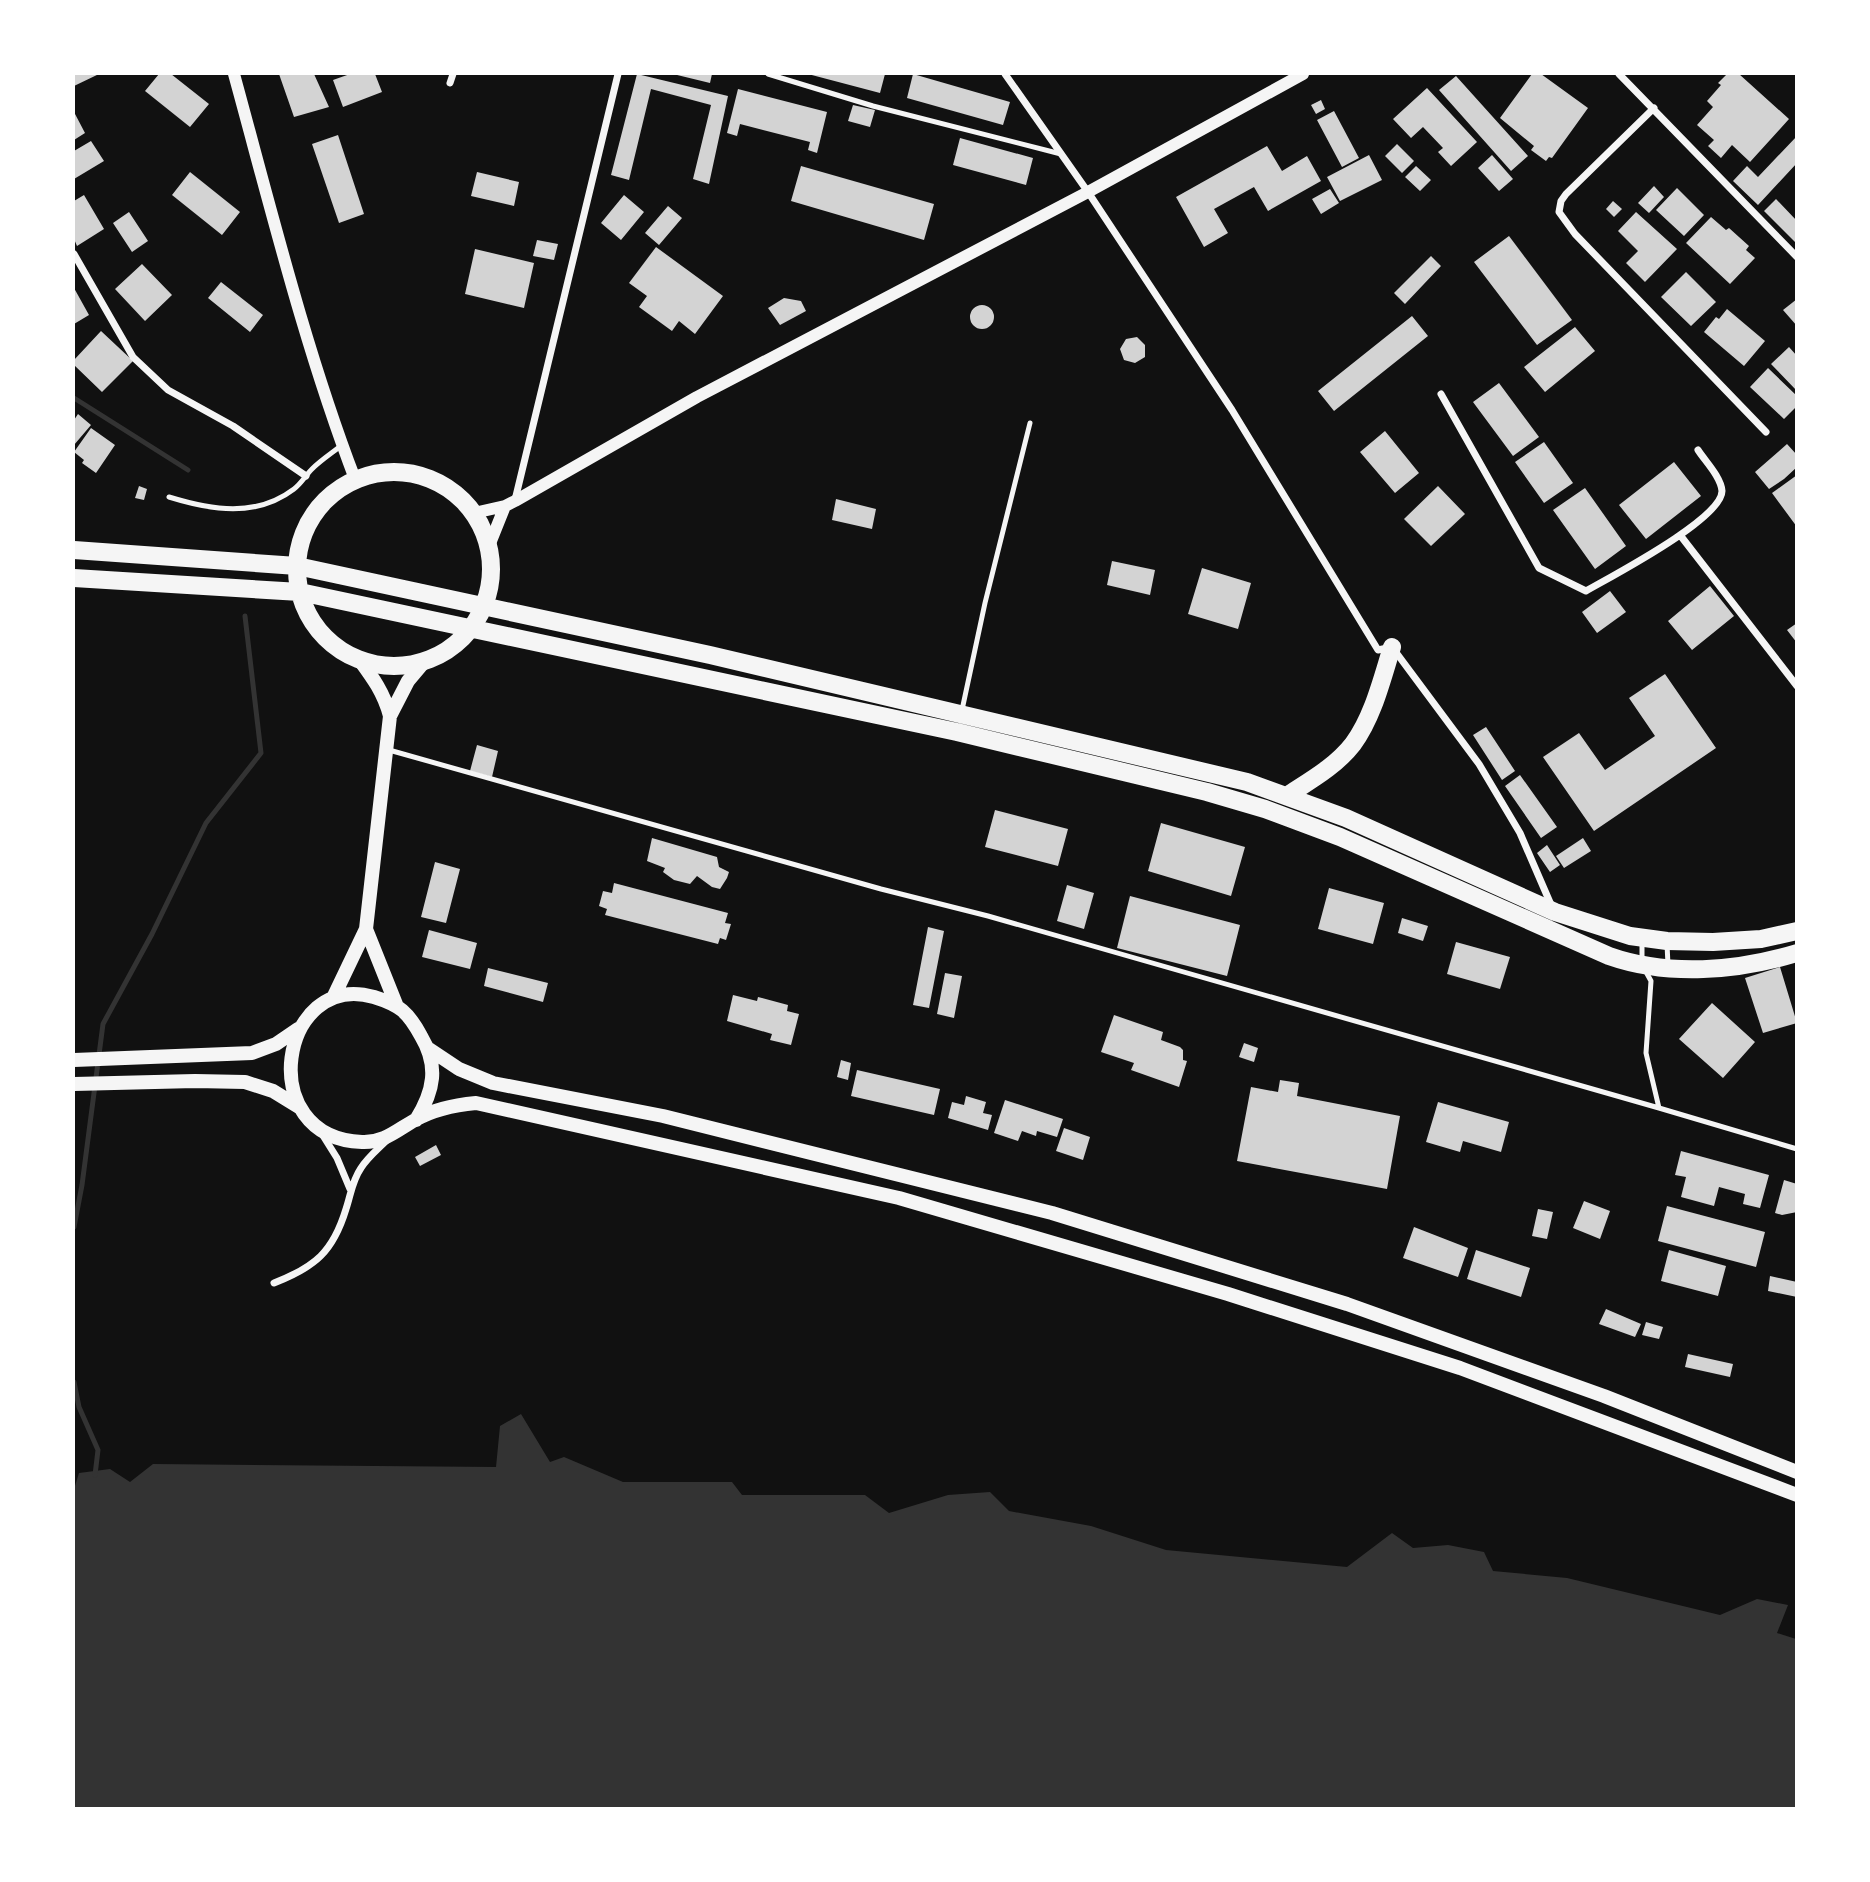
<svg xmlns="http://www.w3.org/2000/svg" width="1870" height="1882" font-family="Manrope,sans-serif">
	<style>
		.water { fill: #333 }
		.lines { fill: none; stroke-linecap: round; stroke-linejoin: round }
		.stream { stroke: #333; stroke-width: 5 }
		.building { fill: #d3d3d3 }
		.service { stroke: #f5f5f5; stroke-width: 5 }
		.minor { stroke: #f5f5f5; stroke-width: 7 }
		.tertiary { stroke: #f5f5f5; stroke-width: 12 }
		.secondary { stroke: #f5f5f5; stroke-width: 14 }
		.primary { stroke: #f5f5f5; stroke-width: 18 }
	</style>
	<rect width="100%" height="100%" fill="#111"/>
	<path class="water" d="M521 1414 550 1462 564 1457 623 1482H732L742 1495H865L889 1513 948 1495 990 1492 1009 1511 1091 1526 1166 1550 1347 1567 1392 1533 1413 1548 1448 1545 1484 1552 1493 1571 1567 1578 1720 1615 1757 1599 1788 1605 1777 1633 1796 1639V1808H74V1489L79 1473 110 1469 130 1482 153 1464 496 1467 500 1426Z"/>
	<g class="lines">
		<path class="stream" d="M74 398 188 470
			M74 1227 82 1185 103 1024 152 934 206 823 261 753 245 616
			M74 1382 79 1407 98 1450 95 1475"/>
	</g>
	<path class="building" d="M74 74H99L74 86Z
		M159 74H171L209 104 190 127 145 91Z
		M279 74H314L329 107 294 117Z
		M350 74H375L382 92 343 107 333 80Z
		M637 74 728 96 709 184 693 179 711 105 651 89 629 180 611 175Z
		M673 74H712L710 83Z
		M808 74H885L880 93Z
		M913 74 1010 102 1003 125 907 98Z
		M1532 74H1541L1588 108 1552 158 1549 157 1546 161 1531 150 1534 146 1500 118Z
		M1727 74H1739L1789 119 1750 162 1732 145 1721 158 1708 146 1714 140 1697 125 1713 107 1707 101 1721 85 1718 83Z
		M1456 76 1528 156 1511 171 1439 90Z
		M1427 88 1477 142 1451 166 1438 152 1443 148 1423 127 1411 138 1393 119Z
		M738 89 827 112 817 153 808 150 810 142 740 124 737 136 727 133Z
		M1321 100 1325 109 1316 114 1311 105Z
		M853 105 875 110 870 127 848 121Z
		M1334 111 1359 158 1342 167 1317 120Z
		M74 112 85 133 74 140Z
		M338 135 364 214 339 223 312 144Z
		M1797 136V163L1758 205 1733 181 1747 166 1758 177Z
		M960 138 1033 158 1026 185 953 165Z
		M91 141 104 161 74 179V151Z
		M1397 144 1414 161 1402 173 1385 156Z
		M1267 146 1282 171 1307 156 1321 181 1268 211 1254 187 1214 209 1228 233 1204 247 1176 197Z
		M1369 155 1382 180 1340 201 1327 177Z
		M1492 155 1513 179 1499 191 1478 168Z
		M801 166 934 204 924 240 791 201Z
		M1416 166 1431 180 1420 191 1405 177Z
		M190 172 240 212 222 235 172 195Z
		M477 172 519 182 514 206 471 196Z
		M1654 186 1664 197 1649 213 1638 203Z
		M1677 188 1704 215 1684 236 1656 210Z
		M1330 189 1339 203 1321 214 1312 199Z
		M84 195 104 229 77 246 74 239V201Z
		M624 195 644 212 621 240 601 223Z
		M1776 199 1797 221V244L1764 211Z
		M1613 201 1622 209 1614 217 1606 209Z
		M668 206 682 218 659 245 645 233Z
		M129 212 148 241 132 252 113 223Z
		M1636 212 1677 249 1645 282 1626 263 1638 251 1618 231Z
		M1711 217 1726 230 1729 228 1749 246 1746 250 1755 258 1730 284 1686 243Z
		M1509 236 1572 320 1537 345 1474 262Z
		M537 240 558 244 554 260 533 256Z
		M656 247 723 296 695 334 679 321 672 331 639 307 647 296 629 283Z
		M475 249 534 263 524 308 465 294Z
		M1431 256 1441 266 1405 304 1394 293Z
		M142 264 172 295 145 321 115 289Z
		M1686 272 1716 302 1691 326 1661 297Z
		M221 282 263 315 250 332 208 298Z
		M74 288 89 315 74 324Z
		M784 298 801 301 806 311 780 325 768 308Z
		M1797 299V326L1783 310Z
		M970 317a12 12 0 1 1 24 0a12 12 0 1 1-24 0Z
		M1727 309 1765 341 1744 366 1704 332 1716 317 1719 319Z
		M1412 316 1428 336 1334 411 1318 391Z
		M1575 327 1595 351 1545 392 1524 367Z
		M101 331 133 361 102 392 74 365V360Z
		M1137 337 1145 345V357L1135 363 1124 360 1120 349 1126 339Z
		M1789 347 1797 356V391L1771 364Z
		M1768 368 1797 396V406L1784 419 1750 387Z
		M1499 383 1539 437 1513 456 1473 402Z
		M78 414 91 425 74 445V420Z
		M91 428 115 445 96 473 82 463 84 460 74 452Z
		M1385 431 1419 473 1395 493 1360 452Z
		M1544 442 1573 483 1544 503 1515 462Z
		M1787 444 1797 455V467L1784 479 1769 489 1755 472Z
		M1674 462 1701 496 1646 539 1619 505Z
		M1797 475V527L1772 493Z
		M139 486 147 489 144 500 135 498Z
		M1438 486 1465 514 1431 546 1404 519Z
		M1585 488 1626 546 1595 569 1553 510Z
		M836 499 876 509 872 529 832 520Z
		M1112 561 1155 570 1150 595 1107 585Z
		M1202 568 1251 583 1238 629 1188 614Z
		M1710 586 1734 616 1692 650 1668 621Z
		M1610 591 1626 612 1597 633 1582 612Z
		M1797 623V643L1787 630Z
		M1665 674 1716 748 1594 831 1543 757 1579 733 1605 770 1655 736 1629 698Z
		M1486 727 1515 771 1502 780 1473 735Z
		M477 745 498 751 492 777 470 771Z
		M1520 775 1557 827 1541 838 1505 786Z
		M995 810 1068 829 1058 866 985 847Z
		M1161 823 1245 847 1231 896 1148 871Z
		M652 838 717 857 719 867 729 872 727 878 720 889 712 887 697 876 690 884 674 880 663 872 665 868 647 861Z
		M1583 838 1591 851 1564 868 1556 856Z
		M1547 845 1560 865 1550 872 1537 853Z
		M435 862 460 869 446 923 421 917Z
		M614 883 728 913 725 923 731 924 726 940 720 938 718 944 605 915 607 909 599 906 603 891 612 893Z
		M1067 885 1094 893 1084 929 1057 921Z
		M1329 888 1384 903 1373 944 1318 929Z
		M1130 896 1240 925 1227 976 1117 948Z
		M1402 918 1428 926 1423 941 1398 933Z
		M928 927 944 931 929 1008 913 1005Z
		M429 930 477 943 470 969 422 957Z
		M1456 942 1510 957 1500 989 1447 974Z
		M1780 967 1797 1023 1763 1033 1745 978Z
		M488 968 548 983 543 1002 484 986Z
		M945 973 962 976 954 1018 937 1014Z
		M733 995 757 1001 758 997 788 1005 787 1011 799 1014 791 1045 770 1040 772 1034 727 1021Z
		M1712 1003 1755 1042 1723 1078 1679 1039Z
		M1114 1015 1163 1032 1161 1040 1180 1047 1183 1050V1060L1187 1061 1179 1087 1131 1070 1134 1063 1101 1052Z
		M1244 1043 1258 1048 1254 1062 1239 1057Z
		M841 1060 851 1063 848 1080 837 1077Z
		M857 1070 940 1089 934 1115 851 1096Z
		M1280 1080 1299 1083 1297 1096 1400 1116 1387 1189 1237 1161 1251 1087 1278 1092Z
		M966 1096 986 1102 983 1113 992 1115 988 1130 948 1118 952 1102 964 1105Z
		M1005 1100 1063 1119 1057 1137 1037 1131 1036 1136 1022 1131 1018 1141 994 1133Z
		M1438 1102 1509 1122 1501 1152 1463 1141 1460 1152 1426 1142Z
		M1064 1128 1090 1137 1083 1160 1056 1151Z
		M436 1145 441 1155 420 1166 415 1157Z
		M1681 1151 1769 1175 1760 1208 1743 1204 1745 1194 1719 1187 1714 1206 1681 1197 1686 1177 1675 1175Z
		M1784 1180 1797 1184V1212L1782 1215 1775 1213Z
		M1584 1201 1610 1211 1600 1239 1573 1228Z
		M1667 1206 1765 1232 1756 1267 1658 1241Z
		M1538 1209 1553 1212 1547 1239 1532 1236Z
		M1414 1227 1468 1248 1458 1277 1403 1258Z
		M1476 1250 1530 1268 1521 1297 1467 1279Z
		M1669 1250 1726 1266 1718 1296 1661 1281Z
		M1770 1276 1797 1282V1297L1768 1291Z
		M1606 1309 1641 1324 1635 1337 1599 1324Z
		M1646 1322 1663 1327 1659 1339 1642 1335Z
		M1688 1354 1733 1364 1730 1377 1685 1367Z"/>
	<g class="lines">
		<path class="service" d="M768 74 873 106 1061 154
			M169 497C211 510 256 518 294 489 301 484 306 475 312 469 321 460 332 453 342 445
			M962 710 985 603 1030 423
			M389 750 881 889 988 916 1659 1108 1797 1149
			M1642 939V961
			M1667 944 1668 965
			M1645 970 1651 981 1646 1053 1659 1108"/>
		<path class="minor" d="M1005 74 1088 192 1232 410 1378 650 1392 647 1479 764 1520 833 1552 907
			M1619 74 1797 257
			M450 83 453 74
			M1654 108 1566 194 1561 201 1559 212 1575 234 1766 432
			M74 254 133 357 168 390 233 426 306 476
			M1441 394 1539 568 1586 591C1610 577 1722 519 1722 491 1721 477 1705 461 1698 450
			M515 500 618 74
			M1680 535 1797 686
			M322 1134 337 1158 350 1189
			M274 1283C315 1267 333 1252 346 1209 351 1194 352 1181 361 1168 367 1158 378 1149 387 1140"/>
		<path class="tertiary" d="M234 74C271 209 305 348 355 479
			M474 513 505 506 515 501 697 397 1088 192 1303 74
			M489 546 505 506"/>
		<path class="secondary" d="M359 659C373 678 384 693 390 716
			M366 929 396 1004
			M333 998 366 929 390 716 408 681 424 662
			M429 1049 459 1069 493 1083 663 1116 1052 1213 1347 1304 1604 1396 1797 1472
			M74 1060 252 1053 276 1044 298 1029
			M74 1084 195 1081 245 1082 273 1091 299 1107
			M416 1120C434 1091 439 1066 421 1036 408 1012 400 1005 374 997 280 970 252 1138 362 1142 384 1143 397 1130 415 1120 434 1109 454 1105 476 1103L899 1198 1228 1294 1460 1368 1797 1495"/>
		<path class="primary" d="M297 569a97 97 0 1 1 194 0a97 97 0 1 1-194 0Z
			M74 550 297 566 710 655 1247 782 1346 818 1555 912 1630 936 1667 941 1713 942 1761 939 1797 931
			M74 578 300 592 957 732 1207 792 1265 809 1340 837 1609 956C1669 977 1737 971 1797 953
			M1288 795C1311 780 1336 766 1353 744 1373 717 1382 679 1392 647"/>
	</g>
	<rect width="1870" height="1882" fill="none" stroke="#ffffff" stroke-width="150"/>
</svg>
